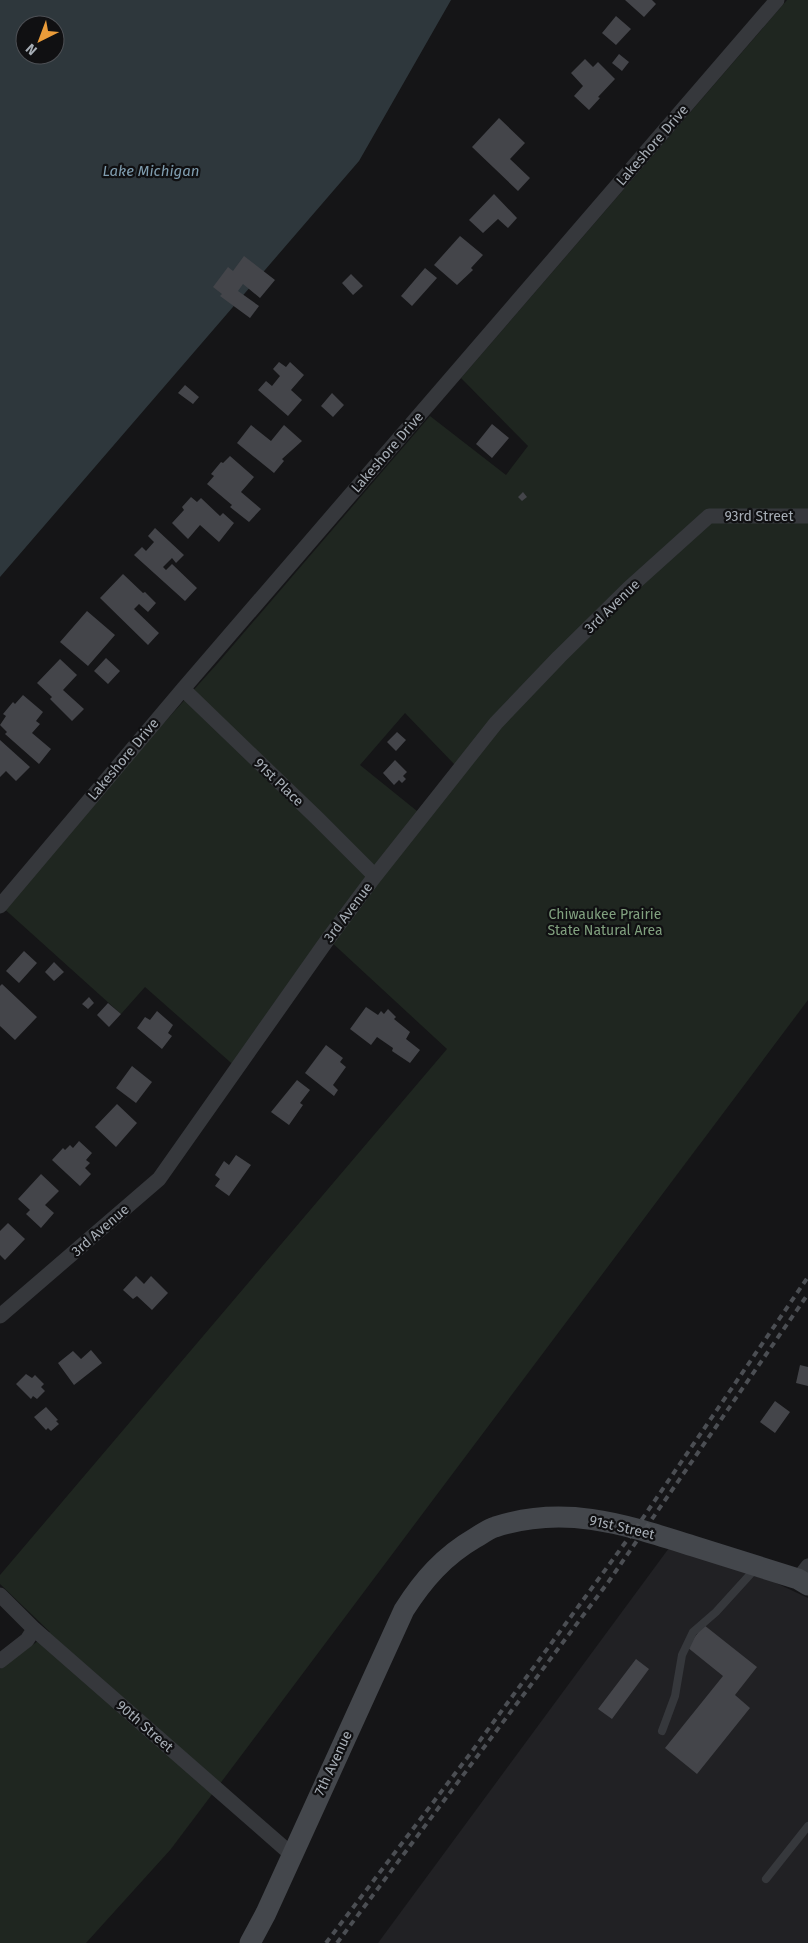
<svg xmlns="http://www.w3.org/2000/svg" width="808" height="1943" font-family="'Fira Sans',sans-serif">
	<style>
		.built { fill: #212124 }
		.green { fill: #1f2620; fill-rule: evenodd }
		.water { fill: #2e373c; fill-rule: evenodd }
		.building { fill: #44454a }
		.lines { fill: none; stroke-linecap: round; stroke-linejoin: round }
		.lane { stroke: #36383c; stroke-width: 8 }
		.street { stroke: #36383c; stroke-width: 15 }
		.secondary { stroke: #44474c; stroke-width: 21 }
		.rail { stroke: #4b4e53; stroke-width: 4; stroke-dasharray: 6 5; stroke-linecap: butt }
		.labels { text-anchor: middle; stroke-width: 4.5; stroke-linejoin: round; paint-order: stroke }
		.street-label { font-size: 14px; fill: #a7aeb6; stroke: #101012 }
		.park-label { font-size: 14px; fill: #81a17f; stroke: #101012 }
		.water-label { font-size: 15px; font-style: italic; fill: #809eb0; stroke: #101012 }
	</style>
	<rect width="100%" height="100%" fill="#151517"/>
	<path class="built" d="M669 1548 774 1582 808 1598V1943H378Z"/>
	<path class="green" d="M787 0H808V1000L171 1849 86 1943H0V1669L50 1632 0 1584V1575L447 1049 328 939 238 1069 145 987 121 1014 0 905 217 664 430 416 506 475 528 446 461 378ZM405 713 455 765 417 811 360 765Z"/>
	<path class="water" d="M0 0H451L359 161 0 577ZM25 25H55V55H25Z"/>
	<path class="building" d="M625 0H652L656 4 644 17Z
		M616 16 631 29 616 45 602 33Z
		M619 54 629 62 622 71 612 63Z
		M585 59 593 67 598 62 615 79 598 97 600 98 589 110 574 96 583 86 571 73Z
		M499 118 525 143 510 159 530 178 518 191 472 147Z
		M494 194 517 218 508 228 498 219 483 233 469 220Z
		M460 236 483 255 471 268 473 270 457 285 434 265Z
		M244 256 275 280 260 298 243 284 238 291 259 306 250 318 220 296 222 294 213 287 228 267 233 271Z
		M425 268 437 278 412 306 401 296Z
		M351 274 363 286 353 295 342 283Z
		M279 362 286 367 290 362 304 375 291 390 302 400 288 416 258 390 266 381 272 386 280 376 273 369Z
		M185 385 199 397 193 404 178 393Z
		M332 393 344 405 333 417 321 406Z
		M492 424 509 438 492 458 476 444Z
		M251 425 271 441 284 425 302 441 282 459 284 461 274 473 237 443Z
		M230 456 254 477 241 492 261 509 249 522 230 507 232 505 207 484 214 476 211 474 221 462 223 463Z
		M523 492 527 497 522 501 518 497Z
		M191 497 197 502 201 498 220 516 223 513 234 523 219 542 200 525 188 539 172 523 184 510 182 507Z
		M155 528 184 555 176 563 172 558 163 567 166 570 172 564 197 588 185 601 134 555 142 547 146 551 154 542 148 536Z
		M123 574 143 593 145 592 156 603 148 612 139 604 134 609 159 633 148 645 100 598Z
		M87 611 115 635 88 666 60 642Z
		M106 658 120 671 108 684 94 671Z
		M60 659 77 675 63 690 84 709 72 721 50 699 52 697 37 683Z
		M23 695 43 712 36 721 40 724 32 733 51 749 39 764 5 734 7 732 0 725 6 716 3 714 13 702 15 704Z
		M397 732 406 740 396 751 387 742Z
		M0 740 30 767 16 781 6 771 0 777Z
		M395 760 407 772 403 776 406 779 402 783 399 780 394 785 383 773Z
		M24 951 37 963 19 983 6 971Z
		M54 962 64 972 54 981 45 972Z
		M2 984 37 1017 15 1040 0 1026V986Z
		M89 997 94 1003 88 1009 82 1004Z
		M108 1003 121 1014 109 1027 97 1015Z
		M366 1007 378 1015 381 1011 384 1014 388 1009 396 1017 394 1019 410 1032 406 1039 420 1050 410 1063 392 1051 393 1048 377 1037 371 1045 350 1029Z
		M157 1011 173 1025 168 1033 172 1036 162 1049 137 1028 145 1017 150 1020Z
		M326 1045 343 1058 340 1062 346 1067 333 1085 338 1090 334 1096 305 1073Z
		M132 1066 152 1082 136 1103 116 1088Z
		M297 1080 310 1090 300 1103 303 1105 289 1125 271 1112Z
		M117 1104 137 1123 116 1147 95 1127Z
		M79 1141 92 1153 86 1160 90 1163 85 1168 91 1174 80 1186 52 1160 63 1148 65 1150 70 1145 73 1148Z
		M236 1155 251 1165 229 1196 215 1186 220 1179 215 1175 224 1161 229 1165Z
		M41 1174 59 1191 45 1205 54 1213 41 1228 26 1214 30 1210 18 1199Z
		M8 1223 25 1239 5 1260 0 1255V1231Z
		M136 1276 144 1284 151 1276 168 1293 152 1310 137 1296 133 1299 123 1290Z
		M91 1350 102 1363 74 1385 58 1363 73 1351 81 1359Z
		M800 1365 808 1367V1386L796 1383Z
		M26 1374 32 1378 35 1375 44 1384 41 1387 45 1391 37 1399 33 1396 31 1399 16 1384Z
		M775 1401 790 1412 775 1433 760 1422Z
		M46 1407 58 1420 56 1421 59 1424 51 1431 48 1428 46 1430 34 1417Z
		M704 1625 757 1667 735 1695 750 1708 697 1774 665 1748 723 1676 687 1647Z
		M636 1659 649 1669 612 1719 598 1709Z"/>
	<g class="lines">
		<path class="lane" d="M662 1731 675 1696 682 1655 693 1632 716 1612 756 1568
			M766 1879 808 1826"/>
		<path class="street" d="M183 689 318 819 375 876
			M0 906 183 689 777 0
			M0 1316 159 1179 328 939 375 876 496 723 559 657 629 588 709 516H808
			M798 1579 808 1566
			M0 1595 34 1629 291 1854
			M0 1661 27 1640 34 1629"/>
		<path class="secondary" d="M250 1943 266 1913 404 1610C423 1580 444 1556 475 1538 482 1534 488 1529 495 1527 566 1504 626 1525 693 1546 728 1557 763 1568 798 1579L808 1585"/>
		<path class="rail" d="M326 1943 470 1754 636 1528 808 1277
			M337 1943 609 1581 808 1294"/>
	</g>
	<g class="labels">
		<g class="street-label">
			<text transform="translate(652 145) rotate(-49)" y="5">Lakeshore Drive</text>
			<text transform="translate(387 452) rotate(-49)" y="5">Lakeshore Drive</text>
			<text x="759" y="521">93rd Street</text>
			<text transform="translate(612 606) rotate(-44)" y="5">3rd Avenue</text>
			<text transform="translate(123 759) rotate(-50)" y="5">Lakeshore Drive</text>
			<text transform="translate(279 782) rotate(44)" y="5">91st Place</text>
			<text transform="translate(348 912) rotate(-53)" y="5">3rd Avenue</text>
			<text transform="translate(100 1230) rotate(-41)" y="5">3rd Avenue</text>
			<text transform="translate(622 1527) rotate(13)" y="5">91st Street</text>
			<text transform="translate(145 1726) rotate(41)" y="5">90th Street</text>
			<text transform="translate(333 1763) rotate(-65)" y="5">7th Avenue</text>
		</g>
		<g class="park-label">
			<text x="605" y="919">Chiwaukee Prairie<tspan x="605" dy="16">State Natural Area</tspan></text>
		</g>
		<g class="water-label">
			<text x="151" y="176">Lake Michigan</text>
		</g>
	</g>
	<g transform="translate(40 40) rotate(222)"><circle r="24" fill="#101012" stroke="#4c4f54"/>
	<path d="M0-4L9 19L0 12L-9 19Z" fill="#ea9c3a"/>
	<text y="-8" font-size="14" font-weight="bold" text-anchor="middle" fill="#a7aeb6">N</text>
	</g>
</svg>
